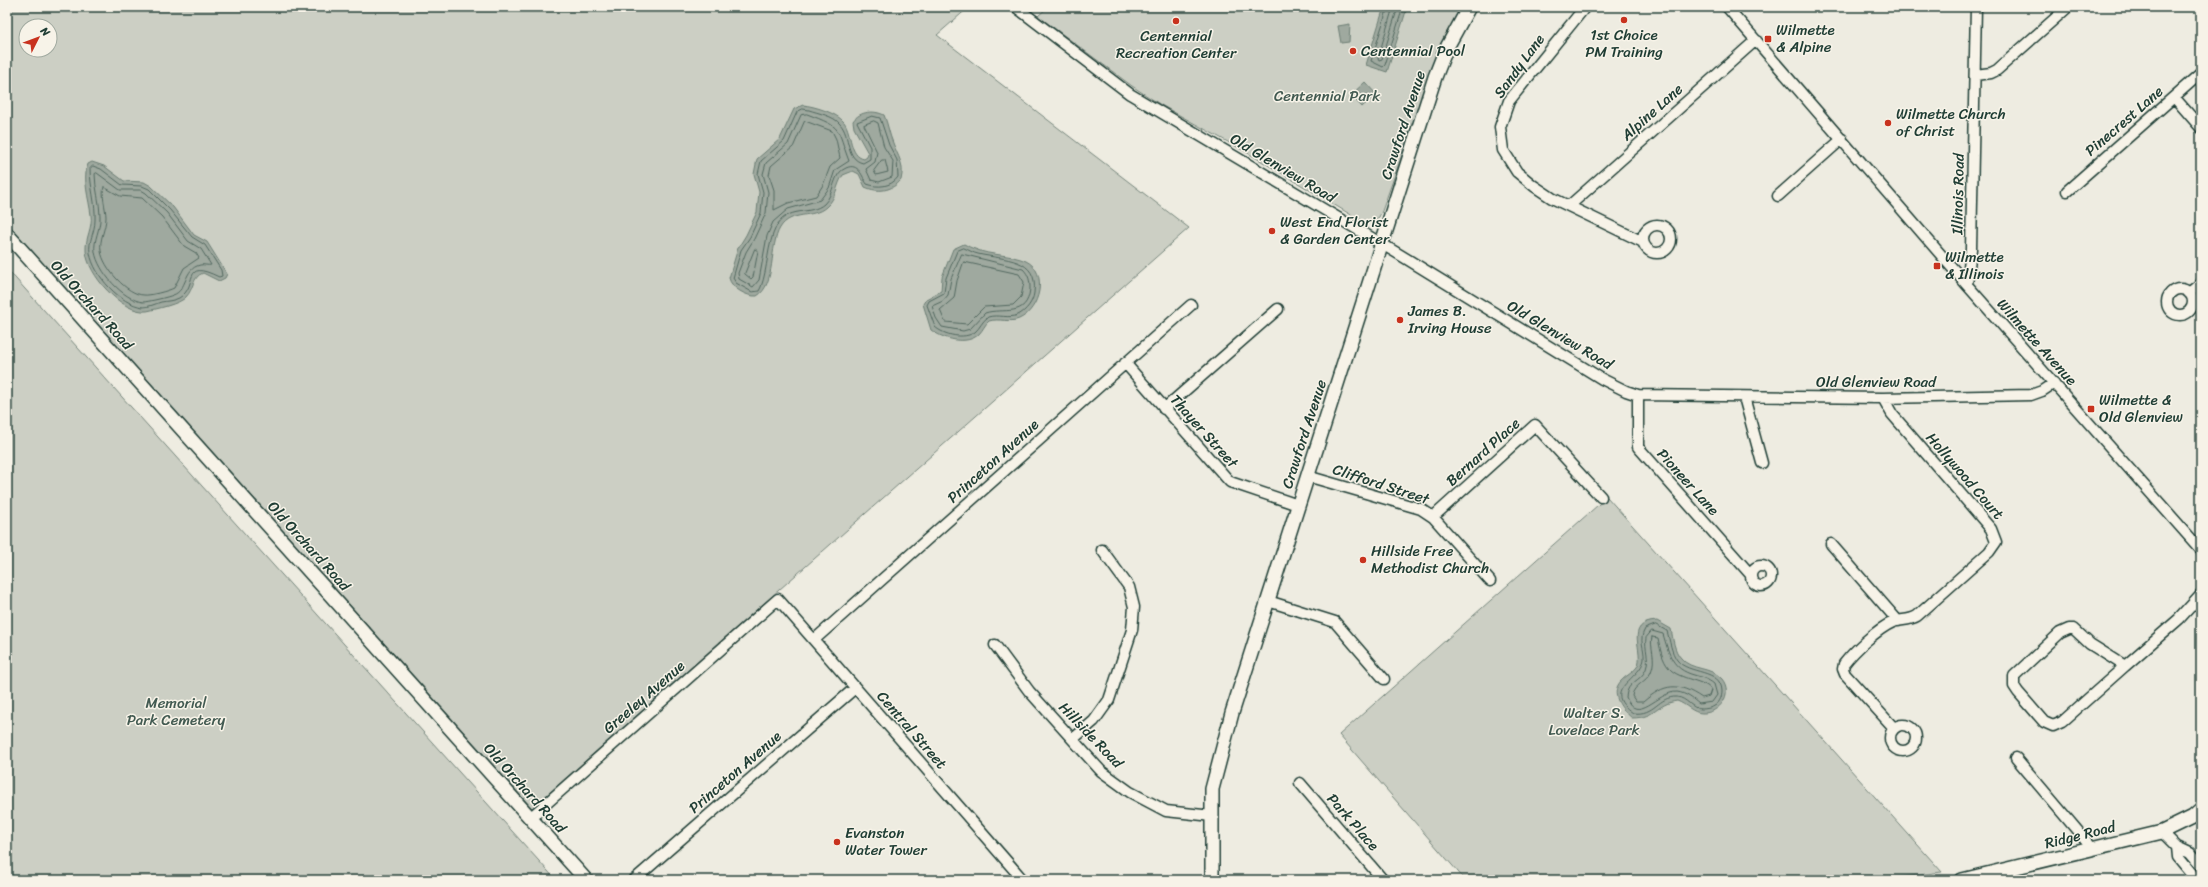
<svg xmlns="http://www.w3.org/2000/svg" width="2208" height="887" font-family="Sriracha,sans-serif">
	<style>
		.green { fill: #cccfc4; stroke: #76867c; fill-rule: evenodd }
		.water { fill: #9fa99f; stroke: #6c7e74 }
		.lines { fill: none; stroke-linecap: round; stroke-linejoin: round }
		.shore { stroke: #52685f; stroke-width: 1 }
		.minor-casing { stroke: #1f3d34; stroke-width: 13 }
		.major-casing { stroke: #1f3d34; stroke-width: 16 }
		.minor { stroke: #f7f3e8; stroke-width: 10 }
		.major { stroke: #f7f3e8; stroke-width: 13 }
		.poi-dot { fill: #c8321e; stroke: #f7f3e8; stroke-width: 1.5 }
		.labels { text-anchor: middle; stroke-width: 3; stroke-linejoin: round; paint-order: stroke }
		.poi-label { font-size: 15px; fill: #1f3d34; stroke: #f7f3e8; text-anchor: start }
		.street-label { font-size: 15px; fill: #1f3d34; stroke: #f7f3e8 }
		.park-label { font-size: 15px; fill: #425a51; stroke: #f7f3e8 }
	</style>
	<rect width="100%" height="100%" fill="#eeece1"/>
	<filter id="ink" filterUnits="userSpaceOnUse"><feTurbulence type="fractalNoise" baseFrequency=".025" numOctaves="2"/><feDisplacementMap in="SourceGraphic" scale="8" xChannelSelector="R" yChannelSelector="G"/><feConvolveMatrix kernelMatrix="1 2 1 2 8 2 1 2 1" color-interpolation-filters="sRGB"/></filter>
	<g filter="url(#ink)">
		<path class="green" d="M7 7H969L937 35 1189 228 532 808 7 223ZM26 26H50V50H26Z
			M1048 7H1463L1442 43 1382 211 1379 217 1370 223 1358 219 1246 152 1161 105 1132 86 1038 16Z
			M7 269 556 880H7Z
			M1607 497 1942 872 1878 880H1465L1339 735Z"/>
		<path class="water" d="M1384 7 1407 8 1387 72 1366 65Z
			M1350 24 1349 42 1341 43 1338 26Z
			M1365 82 1376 94 1362 107 1351 95Z
			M803 105C814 106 837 113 844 122 852 133 849 156 864 159L867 157 868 153 854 128 853 121C860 111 874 110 884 115 888 124 889 134 893 143 898 157 905 164 901 180 892 191 878 193 865 187L859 174 853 171 843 175C836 185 837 198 826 207 813 219 791 210 780 228 769 246 776 285 757 296 747 297 731 288 729 278L738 248 746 235 757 212 759 192 754 174 757 159 780 139 794 109Z
			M92 162 104 166 124 181 144 182 151 186 173 207 194 235 207 242 227 274 225 278 219 281 203 273C192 277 194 289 186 297 180 304 156 309 147 311 122 314 87 274 86 251 85 238 93 227 91 215 89 199 82 179 88 164Z
			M964 244C968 246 971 248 975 249 991 256 1010 254 1026 261 1049 272 1040 310 1019 319 1010 323 999 318 989 321 985 324 983 330 979 334 967 346 943 339 931 330L923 304 926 299 941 291 942 277 953 249Z
			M1657 621 1671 629C1673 638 1674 651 1681 658 1691 671 1711 666 1722 679 1734 694 1719 714 1702 713 1693 713 1686 704 1677 701 1656 704 1656 718 1632 718 1622 710 1609 694 1621 681 1625 676 1633 673 1637 667 1646 652 1622 623 1657 621Z"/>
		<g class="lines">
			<path class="shore" d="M1388 7 1371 61 1383 67 1385 65 1403 7
				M1393 7 1378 58 1379 60 1382 59 1398 7
				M803 109 809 110C818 113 834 116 840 124 851 136 845 159 863 163L870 159V147L857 122 872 116 880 118 889 145 897 160 898 177C891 187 878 188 867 184 862 177 859 162 846 168 832 173 835 194 824 204 810 216 788 205 776 227 767 245 768 268 761 287L759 291 752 292 736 283 733 278 741 250 750 237 761 213 763 192 758 174 761 161 784 141 797 112Z
				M807 114C844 128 836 127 849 161L835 170 829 188 820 200 788 209 773 222 767 236 759 280 753 287 739 279 738 273 746 252 754 239 766 213 768 192 763 174 766 163 788 144 801 115Z
				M805 121 832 131 836 139 840 158 830 167 823 185 816 196 788 203 774 210V190L769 175 771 166 793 147Z
				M874 121 878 123 884 147 893 161 892 177 879 182 871 180 866 169 875 162 877 152 864 125Z
				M882 160H885L888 172 876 175 874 171Z
				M93 166 101 169 122 185 142 186 149 189 170 210 192 237 205 245 221 270 222 276 219 277C180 258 200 286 179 298 173 301 167 301 161 302 155 304 149 307 143 307 120 304 94 276 90 253 88 241 95 232 95 220 96 203 90 187 90 169Z
				M97 173 120 190H141L146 193 167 213 188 241 201 249 211 265C208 266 204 264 200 265 183 269 188 290 173 295 169 297 147 302 143 302 123 300 98 271 95 252 93 240 101 229 100 216 100 202 95 189 95 174Z
				M104 187 120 196 142 198 162 217 184 246 196 253 199 258 184 268 174 288C168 291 149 296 144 295 127 295 103 267 101 251 99 239 106 229 106 217 106 209 101 194 104 187Z
				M964 248C969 250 973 253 978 254 1004 260 1039 257 1034 293 1033 302 1026 311 1018 315 1009 319 998 314 988 317 982 321 980 328 975 332 964 340 944 335 935 327L927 305 929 301 944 293 946 278 957 251Z
				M755 249 758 251 753 277 751 279 745 274Z
				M962 254 1023 269C1029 275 1030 281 1030 289 1027 319 1003 307 985 313L970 329 963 331 942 327 936 318 932 306 943 301 948 295 951 279Z
				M964 262 1019 274 1024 282 1021 297 1013 305 984 307 967 324 945 322 940 310 954 298 957 281Z
				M1656 625 1667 631C1670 641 1671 652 1677 660 1688 675 1721 668 1722 691 1722 697 1720 701 1716 705 1712 708 1706 709 1701 709 1692 709 1687 698 1677 697 1658 696 1655 716 1633 713 1599 689 1641 680 1644 659 1645 647 1638 641 1645 629Z
				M1652 631 1663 634C1669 654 1672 669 1694 675 1701 677 1708 679 1714 684L1717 695 1712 702 1699 704C1693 699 1686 693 1677 692 1658 691 1637 726 1626 697 1627 681 1641 682 1646 669 1650 657 1644 649 1646 638Z
				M1652 637 1658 638C1660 648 1662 660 1669 668 1679 680 1706 680 1711 690L1709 696 1702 698C1678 682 1665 683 1643 702H1636L1632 696C1633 685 1647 682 1651 672 1657 658 1649 646 1652 637Z"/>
			<defs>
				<path id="minor" d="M1016 7 1130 94 1397 253 1602 379 1626 391 1638 395 1883 398 2031 395 2042 391 2054 383
					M1585 7 1509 101 1500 127 1503 150 1517 172 1534 186 1552 198 1643 242
					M1727 7 1967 285 2201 550
					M1975 75 1991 73 1997 70 2068 7
					M2174 97 2201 128
					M2067 191 2201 73
					M1778 196 1842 139
					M1569 206 1756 40
					M1643 239a14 14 0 1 1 28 0a14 14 0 1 1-28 0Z
					M1967 285 1971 249 1976 7
					M2167 302a13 13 0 1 1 26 0a13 13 0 1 1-26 0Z
					M2189 293 2201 283
					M1125 363 1230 482 1298 505
					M1638 395V447L1751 575
					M1744 397 1762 463
					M1883 398 1892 414 1991 529 1996 542 1989 552 1917 616C1909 621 1901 619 1893 622 1877 629 1854 651 1844 664L1843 669 1845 674 1894 728
					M1164 409 1278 309
					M1307 476 1421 509 1433 517 1490 581
					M1433 517 1535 425 1601 497
					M1831 544 1898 621
					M1751 576a10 10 0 1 1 20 0a10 10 0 1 1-20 0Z
					M1268 601 1335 622 1384 679
					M2069 629H2074L2090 644 2125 666 2062 722 2053 726 2044 722 2018 692 2014 686V676L2060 633Z
					M814 640 1191 305
					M995 645 1029 691 1101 771 1130 792 1166 811 1212 816
					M2125 666 2179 619 2201 595
					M1890 738a13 13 0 1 1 26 0a13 13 0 1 1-26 0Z
					M1073 739 1094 721 1109 700 1132 630 1134 607 1129 587 1102 550
					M2016 758 2092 848
					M1300 783 1383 880
					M530 818 778 599 1023 880
					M2162 832 2177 847 2190 853 2201 866
					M2177 847 2178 857 2197 880
					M634 880 855 688"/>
				<path id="major" d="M7 234 586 880
					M1212 880V789L1232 713 1435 77 1446 49 1469 7
					M1962 880 2162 832 2193 817 2201 810"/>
			</defs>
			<use href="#minor" class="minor-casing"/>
			<use href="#major" class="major-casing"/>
			<use href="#minor" class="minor"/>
			<use href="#major" class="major"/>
		</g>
	</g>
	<g class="poi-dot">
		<circle cx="1624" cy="20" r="4"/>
		<circle cx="1176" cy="21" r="4"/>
		<rect x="1764" y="35" width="8" height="8" rx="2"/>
		<circle cx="1353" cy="51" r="4"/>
		<circle cx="1888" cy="123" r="4"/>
		<circle cx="1272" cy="231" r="4"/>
		<rect x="1933" y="262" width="8" height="8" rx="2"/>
		<circle cx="1400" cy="320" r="4"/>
		<rect x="2087" y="405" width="8" height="8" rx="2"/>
		<circle cx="1363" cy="560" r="4"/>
		<circle cx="837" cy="842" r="4"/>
	</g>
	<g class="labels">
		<g class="poi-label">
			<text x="1776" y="35">Wilmette<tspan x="1776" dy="17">&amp; Alpine</tspan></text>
			<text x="1624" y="40" text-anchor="middle">1st Choice<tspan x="1624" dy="17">PM Training</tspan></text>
			<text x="1176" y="41" text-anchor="middle">Centennial<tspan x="1176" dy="17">Recreation Center</tspan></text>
			<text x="1361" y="56">Centennial Pool</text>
			<text x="1896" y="119">Wilmette Church<tspan x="1896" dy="17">of Christ</tspan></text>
			<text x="1280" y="227">West End Florist<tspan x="1280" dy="17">&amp; Garden Center</tspan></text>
			<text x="1945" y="262">Wilmette<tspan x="1945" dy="17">&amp; Illinois</tspan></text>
			<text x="1408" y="316">James B.<tspan x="1408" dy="17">Irving House</tspan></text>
			<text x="2099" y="405">Wilmette &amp;<tspan x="2099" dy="17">Old Glenview</tspan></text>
			<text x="1371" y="556">Hillside Free<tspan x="1371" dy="17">Methodist Church</tspan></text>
			<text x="845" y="838">Evanston<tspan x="845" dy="17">Water Tower</tspan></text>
		</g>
		<g class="street-label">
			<text transform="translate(1519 66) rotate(-54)" y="5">Sandy Lane</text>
			<text transform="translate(1652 112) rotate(-42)" y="5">Alpine Lane</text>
			<text transform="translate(2124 121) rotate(-41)" y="5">Pinecrest Lane</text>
			<text transform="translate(1403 125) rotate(-72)" y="5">Crawford Avenue</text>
			<text transform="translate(1283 168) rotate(31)" y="5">Old Glenview Road</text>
			<text transform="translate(1958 194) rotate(-89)" y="5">Illinois Road</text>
			<text transform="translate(92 305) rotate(48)" y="5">Old Orchard Road</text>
			<text transform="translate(1560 335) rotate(31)" y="5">Old Glenview Road</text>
			<text transform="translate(2037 342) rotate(48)" y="5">Wilmette Avenue</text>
			<text x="1876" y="387">Old Glenview Road</text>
			<text transform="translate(1204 431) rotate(48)" y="5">Thayer Street</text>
			<text transform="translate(1304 434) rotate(-72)" y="5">Crawford Avenue</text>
			<text transform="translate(1483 452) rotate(-42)" y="5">Bernard Place</text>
			<text transform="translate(993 461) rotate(-42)" y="5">Princeton Avenue</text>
			<text transform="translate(1965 476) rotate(49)" y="5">Hollywood Court</text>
			<text transform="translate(1688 482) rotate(48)" y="5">Pioneer Lane</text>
			<text transform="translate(1381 484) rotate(18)" y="5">Clifford Street</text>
			<text transform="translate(309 546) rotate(48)" y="5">Old Orchard Road</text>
			<text transform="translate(644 697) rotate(-41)" y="5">Greeley Avenue</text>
			<text transform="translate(912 730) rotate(49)" y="5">Central Street</text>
			<text transform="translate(1091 735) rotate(46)" y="5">Hillside Road</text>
			<text transform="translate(735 772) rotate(-41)" y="5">Princeton Avenue</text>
			<text transform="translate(525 788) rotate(48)" y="5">Old Orchard Road</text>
			<text transform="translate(1353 822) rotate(49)" y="5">Park Place</text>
			<text transform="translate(2080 835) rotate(-14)" y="5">Ridge Road</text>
		</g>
		<g class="park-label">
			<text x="1327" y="101">Centennial Park</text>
			<text x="176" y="708">Memorial<tspan x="176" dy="17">Park Cemetery</tspan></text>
			<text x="1594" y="718">Walter S.<tspan x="1594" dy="17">Lovelace Park</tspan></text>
		</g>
	</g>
	<rect width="2208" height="887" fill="none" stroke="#f7f3e8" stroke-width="24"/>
	<rect x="12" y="12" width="2184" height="863" fill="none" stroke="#1f3d34" stroke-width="1.5" filter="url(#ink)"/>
	<g transform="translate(38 38) rotate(48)"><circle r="19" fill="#f7f3e8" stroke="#a1aaa0"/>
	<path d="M0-3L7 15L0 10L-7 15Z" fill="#c8321e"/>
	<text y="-6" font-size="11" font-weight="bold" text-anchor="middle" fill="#1f3d34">N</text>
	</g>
</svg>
